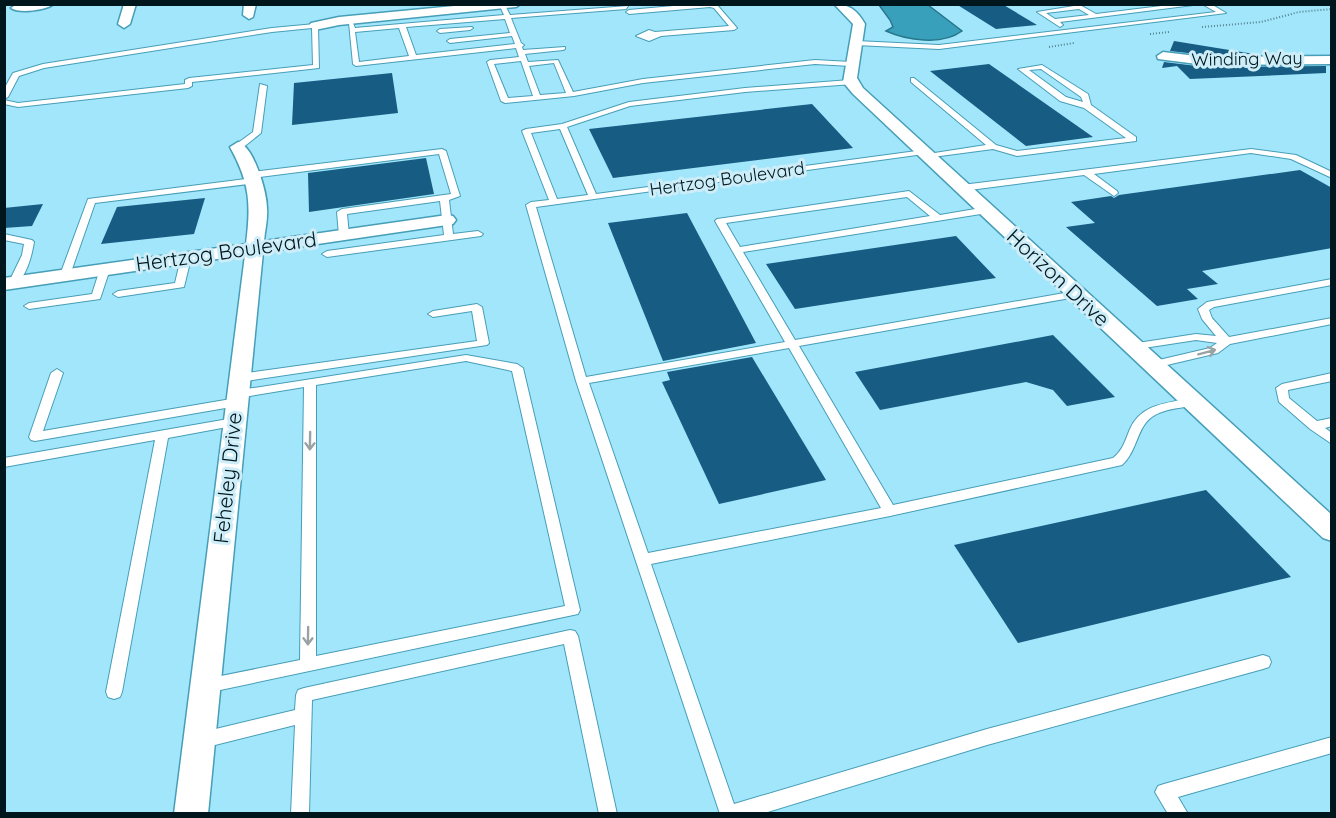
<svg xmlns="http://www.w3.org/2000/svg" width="1336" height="818" font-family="Quicksand,sans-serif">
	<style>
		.water { fill: #39a0bc; stroke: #28778c; stroke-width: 1.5 }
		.building { fill: #175c83 }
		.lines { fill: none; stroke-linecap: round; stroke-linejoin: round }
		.lane-casing { stroke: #469eb7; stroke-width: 2 }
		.street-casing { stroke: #469eb7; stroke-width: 3 }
		.path { stroke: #568492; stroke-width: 2; stroke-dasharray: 1 2; stroke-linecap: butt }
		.lane { fill: #fff; fill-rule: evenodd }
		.street { fill: #fff; fill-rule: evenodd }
		.oneway { stroke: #99a2a5 }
		.labels { text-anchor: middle; stroke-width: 6; stroke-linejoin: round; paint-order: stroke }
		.far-street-label { font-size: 18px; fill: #00161d; stroke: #cdedf8 }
		.street-label { font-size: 21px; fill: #00161d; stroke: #cdedf8 }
	</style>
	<rect width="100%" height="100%" fill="#a2e6fb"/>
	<path class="water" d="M879 5H928L962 31C942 46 906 40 886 31L893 27 890 20Z"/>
	<path class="building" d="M956 4H1002L1037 25 996 29Z
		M1174 41 1254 54 1205 55 1170 51Z
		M1164 62 1205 67 1326 66V73L1190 79 1177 66 1162 68Z
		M989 64 1093 137 1026 146 930 71Z
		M392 73 398 113 292 125 294 83Z
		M812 104 853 148 613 178 589 129Z
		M426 158 434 194 309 212 308 173Z
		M1300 170 1332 188V248L1202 271 1218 284 1187 289 1198 299 1157 306 1066 227 1095 223 1071 202 1111 196 1114 198 1119 195Z
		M205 198 194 234 101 244 117 207Z
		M43 204 32 226 4 228V208Z
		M687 213 756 343 663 361 608 223Z
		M956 236 996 278 795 309 766 264Z
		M1053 335 1115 397 1067 406 1053 390 1026 382 880 410 855 372Z
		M752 357 826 480 719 504 662 382 670 380 667 372Z
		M1206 490 1291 577 1018 643 954 545Z"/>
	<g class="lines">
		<defs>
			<path id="lane" d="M502 4 505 5 510 15 628 6 626 9 511 18 521 43 524 45 522 47 523 50 565 47V49L563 50 525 54 528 62 558 60 573 92 643 79 815 60 851 62 854 64 851 66 815 64 643 83 574 96 505 103 501 101 487 62 490 60 519 57 516 48 356 66 353 64 349 23H353L355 28 504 15 500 6ZM505 19 510 33 450 39 447 41 450 43 512 36 515 44 416 55 406 27ZM399 28 409 56 359 62 355 32ZM521 61 533 96 508 98 494 64ZM554 63 566 93 540 95 529 66Z
				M695 4 718 6 737 28 734 30 661 36 649 41 636 36 649 30 655 32 729 26 714 8 710 7 629 14 626 12 629 10Z
				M1178 4H1201L1060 22 1063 25 1060 27 1037 12 1080 5 1096 14ZM1079 9 1089 15 1055 19 1046 13Z
				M1202 4H1211L1226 13 939 49 856 45 853 43 856 41 939 45 1216 12Z
				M315 24 318 26 319 68 192 82V86L188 88 18 107 4 104V100L18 103 185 84V80L189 78 313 65 312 28 272 32 44 68 19 76 8 97 4 99V89L13 73 43 64 272 28Z
				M472 27 473 28 470 30 440 33 437 31 440 29Z
				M1042 65 1088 94 1091 105 1136 137V141L1017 156 993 149 925 158 924 156 928 154 986 145 911 82V78H914L996 145 1017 151 1126 138 1084 108 1060 101 1018 69ZM1041 69 1081 97 1083 102 1066 97 1029 70Z
				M850 80 854 82 853 84 745 92 630 106 567 127 596 194 924 150 928 152 924 154 536 207 586 377 785 342 715 221 717 219 909 191 940 215 987 207 992 210 987 213 743 252 795 340 1076 291 1081 294 1076 297 799 346 893 505 1113 458C1123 450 1125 441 1130 429 1141 404 1167 403 1192 398L1198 402 1196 405C1183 408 1167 408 1155 415 1137 424 1138 451 1122 465L890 516 651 564 734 804 987 729 1263 655 1269 657 1271 662 1269 667 1263 669 987 745 761 814H720L576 381 526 205 531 202 549 200 522 131 526 129 562 124 629 102 745 88ZM560 129 588 195 557 199 531 133ZM907 197 930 216 740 247 726 223ZM789 348 881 508 648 553 589 383Z
				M260 84 267 86 261 133 241 149H235V145L253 132Z
				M442 149 446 151 460 196 449 200 453 234 478 231 483 234 481 236 327 257 322 254 327 251 444 235 440 201 347 214 349 235 344 238 339 235 337 212 342 209 451 194 439 154 252 178 248 175 252 172Z
				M1251 149 1296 155 1332 172V178L1291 159 1251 153 1094 174 1117 191 1118 193 1114 196 1084 175 962 191 958 188 962 185Z
				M254 178 258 181 257 183 95 203 70 275 65 278 60 275 88 199Z
				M4 234 32 240 34 242C32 255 26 279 14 285L9 282 22 255 24 244 4 240Z
				M186 255 191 258 184 287 118 297 113 294 118 291 175 283 181 258Z
				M105 266 110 269 100 299 29 309 24 306 29 303 92 294 100 269Z
				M1332 279V285L1214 307 1209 310 1212 318 1229 337 1332 318V324L1230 344 1218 353 1150 369 1144 365 1146 363 1210 348 1217 343 1196 340 1131 350 1125 347 1131 344 1196 334 1216 336 1202 319 1198 309 1207 302Z
				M477 304 482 307 489 343 487 345 239 382 233 378 239 374 477 341 472 311 433 317 428 314 433 311Z
				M466 355 517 364 523 368 580 610 578 614 206 693 200 691 198 686 200 681 206 679 300 660 304 387 238 398 232 394 234 391ZM466 361 512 371 565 606 316 656V385Z
				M57 369 63 373 43 431 237 398 243 402 237 406 35 441 31 440 29 437 51 373Z
				M1332 373V381L1288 390 1289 398 1317 421 1332 418V426L1325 428 1332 433V444L1310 429 1279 402 1276 388 1282 384Z
				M234 418 238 419 240 422 238 425 168 438 122 692 120 697 114 699 108 697 106 692 155 440 4 467V458Z
				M570 630 575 631 578 636 617 814H599L564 644 312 700 309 814H291L295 725 199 749 193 746 191 741 193 736 199 733 295 710 296 695 298 690 304 688Z
				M1332 737V753L1178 797 1188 814H1168L1155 792 1158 786 1164 784Z"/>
			<path id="street" d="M54 4C46 10 19 14 11 8L17 4Z
				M124 4H136L130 24 124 28 118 24Z
				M244 4H256L253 17 249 19 243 15Z
				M475 4H521L516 7 339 25 315 30 309 26 311 23 339 17Z
				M834 4C849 4 857 10 865 24L857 78 863 88 1332 515V541L1323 538 853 94 843 82 853 24Z
				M1163 52 1205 57 1332 56V64L1205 65 1158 59 1157 56Z
				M238 142C254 146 267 193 267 208 268 219 265 230 264 241L447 215 453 216 456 220 453 224 447 225 263 252 208 814H174L245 255 4 290V278L246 244C251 204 250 183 230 147Z"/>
		</defs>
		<use href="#lane" class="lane-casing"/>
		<use href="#street" class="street-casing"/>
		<path class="path" d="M1202 27 1261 22 1299 12 1332 9
			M1150 34 1169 32
			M1049 47 1074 43"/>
		<use href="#lane" class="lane"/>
		<use href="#street" class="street"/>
	</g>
	<defs><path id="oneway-shaft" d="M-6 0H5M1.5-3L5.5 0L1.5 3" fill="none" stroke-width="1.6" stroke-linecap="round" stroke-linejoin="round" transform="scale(1.5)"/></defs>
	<g class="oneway">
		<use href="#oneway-shaft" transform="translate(1207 352) rotate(-15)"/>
		<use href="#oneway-shaft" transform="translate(310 441) rotate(91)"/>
		<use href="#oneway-shaft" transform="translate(308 636) rotate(91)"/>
	</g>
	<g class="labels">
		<g class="far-street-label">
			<text transform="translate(1247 59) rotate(-1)" y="6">Winding Way</text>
			<text transform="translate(727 179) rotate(-8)" y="6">Hertzog Boulevard</text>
		</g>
		<g class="street-label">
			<text transform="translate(226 252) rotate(-8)" y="7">Hertzog Boulevard</text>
			<text transform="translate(1058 278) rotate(43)" y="7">Horizon Drive</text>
			<text transform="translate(228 478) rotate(-84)" y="7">Feheley Drive</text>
		</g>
	</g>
	<rect width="1336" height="818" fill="none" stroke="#00161d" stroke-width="12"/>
</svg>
